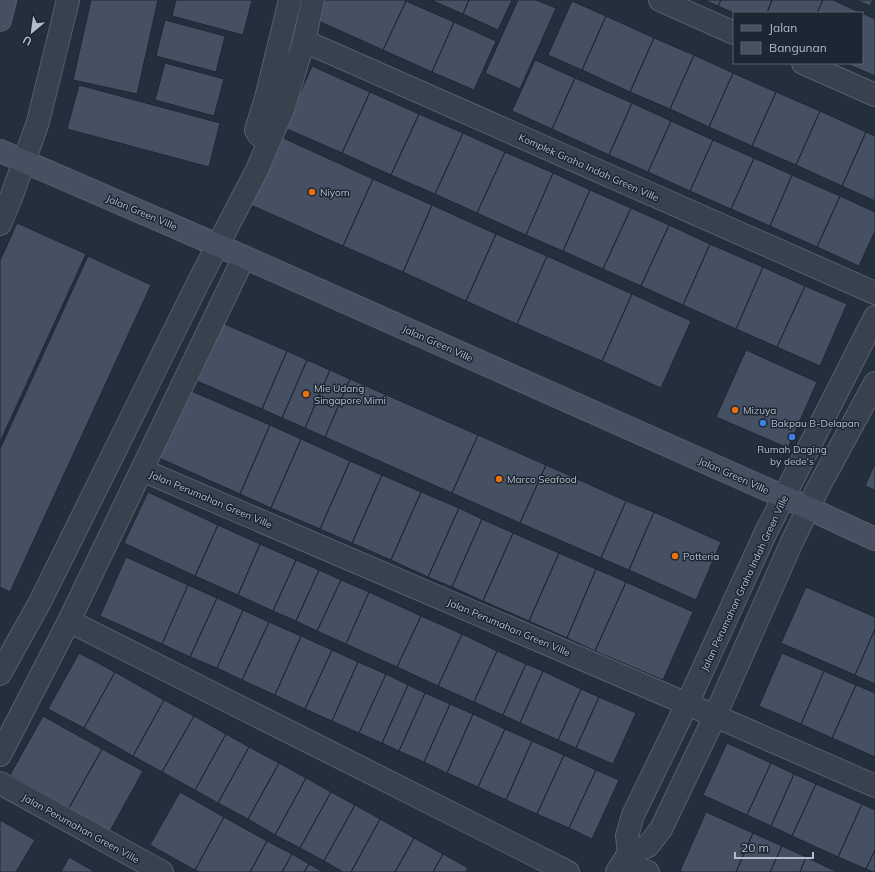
<svg xmlns="http://www.w3.org/2000/svg" width="875" height="872" font-family="Mulish,sans-serif">
	<style>
		.building { fill: #455162; stroke: #1f2835 }
		.lines { fill: none; stroke-linecap: round; stroke-linejoin: round }
		.street-casing { stroke: #565f6c; stroke-width: 24 }
		.secondary-casing { stroke: #565f6c; stroke-width: 24 }
		.street { stroke: #38414e; stroke-width: 22 }
		.secondary { stroke: #465061; stroke-width: 22 }
		.food-dot { fill: #e8710a; stroke: #1d2633; stroke-width: 1.5 }
		.shop-dot { fill: #3f7fe0; stroke: #1d2633; stroke-width: 1.5 }
		.labels { text-anchor: middle; stroke-width: 3; stroke-linejoin: round; paint-order: stroke }
		.street-label { font-size: 10px; fill: #b4bcc9; stroke: #1d2633 }
		.poi-label { font-size: 10px; fill: #b4bcc9; stroke: #1d2633; text-anchor: start }
	</style>
	<rect width="100%" height="100%" fill="#242f3e"/>
	<path class="building" d="M91 0H158L137 94 73 80Z
		M176 0H252L243 35 172 16Z
		M320 0H404L406 1 383 50 312 18Z
		M431 0H469L463 14Z
		M469 0H512L498 30 463 14Z
		M518 0H536L556 8 520 89 485 73Z
		M704 0H721L718 6Z
		M721 0H772L767 13H734L718 6Z
		M772 0H823L817 13H767Z
		M823 0H833L861 13H817Z
		M856 0H873L870 6Z
		M406 1 454 22 432 72 383 50Z
		M572 1 606 16 582 70 548 55Z
		M864 14 875 19V76L845 63H862V19Z
		M606 16 654 38 630 92 582 70Z
		M165 20 225 36 216 72 156 56Z
		M454 22 496 41 474 90 432 72Z
		M654 38 694 55 670 109 630 92Z
		M694 55 733 73 709 127 670 109Z
		M535 60 575 78 552 129 512 111Z
		M165 63 224 79 214 116 155 100Z
		M312 66 370 92 342 153 285 128Z
		M733 73 776 92 752 146 709 127Z
		M575 78 632 103 609 155 552 129Z
		M79 85 220 123 209 167 67 129Z
		M370 92 419 114 391 175 342 153Z
		M776 92 820 111 796 165 752 146Z
		M632 103 671 121 648 172 609 155Z
		M820 111 866 132 842 186 796 165Z
		M419 114 463 133 435 194 391 175Z
		M671 121 713 140 690 191 648 172Z
		M866 132 875 136V201L842 186Z
		M463 133 505 152 477 213 435 194Z
		M281 137 373 179 343 246 251 205Z
		M713 140 754 158 731 209 690 191Z
		M505 152 553 173 526 235 477 213Z
		M754 158 792 175 770 226 731 209Z
		M553 173 590 190 563 251 526 235Z
		M792 175 840 196 817 247 770 226Z
		M373 179 432 205 403 272 343 246Z
		M590 190 631 208 603 269 563 251Z
		M840 196 875 212V231L859 266 817 247Z
		M432 205 496 234 466 301 403 272Z
		M631 208 669 225 641 286 603 269Z
		M17 223 86 254 0 442V261Z
		M669 225 710 244 683 305 641 286Z
		M496 234 547 256 517 324 466 301Z
		M710 244 763 267 736 329 683 305Z
		M88 256 151 285 10 592 0 587V449Z
		M547 256 632 294 602 361 517 324Z
		M763 267 805 286 777 347 736 329Z
		M805 286 847 304 820 366 777 347Z
		M632 294 691 321 661 388 602 361Z
		M222 323 287 351 262 409 197 381Z
		M746 350 817 382 788 448 716 417Z
		M287 351 307 360 282 418 262 409Z
		M307 360 330 370 305 428 282 418Z
		M330 370 350 379 325 437 305 428Z
		M350 379 478 435 452 493 325 437Z
		M189 390 270 425 240 494 159 458Z
		M270 425 301 439 271 508 240 494Z
		M478 435 546 465 520 523 452 493Z
		M301 439 350 461 320 529 271 508Z
		M350 461 382 475 352 543 320 529Z
		M875 463V490L865 486Z
		M546 465 626 501 601 558 520 523Z
		M382 475 421 492 391 560 352 543Z
		M148 492 218 525 195 576 124 543Z
		M421 492 459 508 428 577 391 560Z
		M626 501 654 512 629 570 601 558Z
		M459 508 482 519 452 587 428 577Z
		M654 512 721 542 696 600 629 570Z
		M482 519 513 533 483 601 452 587Z
		M218 525 260 544 238 595 195 576Z
		M513 533 559 553 529 621 483 601Z
		M260 544 296 560 273 611 238 595Z
		M559 553 596 569 567 638 529 621Z
		M126 557 188 585 162 644 100 616Z
		M296 560 319 570 296 621 273 611Z
		M596 569 626 582 595 651 567 638Z
		M319 570 341 580 317 631 296 621Z
		M341 580 369 592 346 644 317 631Z
		M626 582 693 612 663 680 595 651Z
		M188 585 217 598 190 657 162 644Z
		M806 587 875 617V629L855 675 781 643Z
		M369 592 421 616 397 667 346 644Z
		M217 598 243 610 217 668 190 657Z
		M243 610 269 622 242 680 217 668Z
		M421 616 462 634 438 686 397 667Z
		M269 622 301 636 275 695 242 680Z
		M875 629V684L855 675Z
		M462 634 497 651 474 702 438 686Z
		M301 636 332 650 305 709 275 695Z
		M332 650 358 662 332 721 305 709Z
		M497 651 526 664 503 715 474 702Z
		M79 653 115 672 84 728 48 709Z
		M782 653 824 671 801 724 759 706Z
		M358 662 386 674 359 733 332 721Z
		M526 664 543 671 520 723 503 715Z
		M543 671 581 689 558 740 520 723Z
		M824 671 856 685 832 738 801 724Z
		M115 672 164 700 133 756 84 728Z
		M386 674 408 685 382 743 359 733Z
		M408 685 425 693 399 751 382 743Z
		M856 685 875 693V757L832 738Z
		M581 689 599 697 576 748 558 740Z
		M425 693 450 704 424 762 399 751Z
		M599 697 636 713 613 764 576 748Z
		M164 700 194 716 162 772 133 756Z
		M450 704 473 714 447 773 424 762Z
		M473 714 505 729 478 787 447 773Z
		M43 716 102 749 69 808 10 775Z
		M194 716 226 734 195 790 162 772Z
		M505 729 532 741 506 800 478 787Z
		M226 734 249 747 218 803 195 790Z
		M532 741 564 755 537 814 506 800Z
		M727 743 771 763 747 815 703 795Z
		M249 747 279 763 248 819 218 803Z
		M102 749 143 771 110 831 69 808Z
		M564 755 596 770 569 828 537 814Z
		M279 763 306 778 275 835 248 819Z
		M771 763 794 774 771 826 747 815Z
		M596 770 619 780 592 839 569 828Z
		M794 774 816 784 792 836 771 826Z
		M306 778 331 792 300 848 275 835Z
		M816 784 862 804 838 857 792 836Z
		M180 792 224 817 195 870 150 845Z
		M331 792 355 805 324 861 300 848Z
		M862 804 875 810V850L866 869 838 857Z
		M355 805 380 819 351 872H343L324 861Z
		M706 812 753 833 736 872H683L680 871Z
		M224 817 267 841 250 872H199L195 870Z
		M380 819 414 838 395 872H351Z
		M0 820 35 840 16 872H0Z
		M753 833 782 846 770 872H736Z
		M414 838 443 854 433 872H395Z
		M267 841 292 854 282 872H250Z
		M782 846 806 857 800 872H770Z
		M875 850V872H873L866 869Z
		M292 854 309 864 304 872H282Z
		M443 854 468 868 466 872H433Z
		M69 857 95 872H61Z
		M806 857 837 872H800Z
		M309 864 323 872H304Z"/>
	<g class="lines">
		<defs>
			<path id="street" d="M660 0 734 33
				M304 41 875 293
				M803 63 875 95
				M268 142 258 134 256 130 266 98 290 0
				M0 224 12 195 38 122 68 0
				M142 470 715 716 875 786
				M69 621 568 872
				M0 674 40 602 199 281 257 170 283 109 304 41 313 0
				M0 755 69 621 244 257
				M0 783 162 872
				M629 853 648 846 661 829 715 716 791 544 817 490 875 383
				M624 862 648 872
				M617 872 629 853 627 836 633 815 687 704 766 532 875 317"/>
			<path id="secondary" d="M0 20 5 0
				M0 151 217 245 784 497 875 539"/>
		</defs>
		<use href="#street" class="street-casing"/>
		<use href="#secondary" class="secondary-casing"/>
		<use href="#street" class="street"/>
		<use href="#secondary" class="secondary"/>
	</g>
	<g class="food-dot">
		<circle cx="312" cy="192" r="4"/>
		<circle cx="306" cy="394" r="4"/>
		<circle cx="735" cy="410" r="4"/>
		<circle cx="499" cy="479" r="4"/>
		<circle cx="675" cy="556" r="4"/>
	</g>
	<g class="shop-dot">
		<circle cx="763" cy="423" r="4"/>
		<circle cx="792" cy="437" r="4"/>
	</g>
	<g class="labels">
		<g class="street-label">
			<text transform="translate(589 167) rotate(24)" y="4">Komplek Graha Indah Green Ville</text>
			<text transform="translate(142 212) rotate(23)" y="4">Jalan Green Ville</text>
			<text transform="translate(438 343) rotate(24)" y="4">Jalan Green Ville</text>
			<text transform="translate(734 475) rotate(24)" y="4">Jalan Green Ville</text>
			<text transform="translate(211 499) rotate(23)" y="4">Jalan Perumahan Green Ville</text>
			<text transform="translate(744 583) rotate(-65)" y="4">Jalan Perumahan Graha Indah Green Ville</text>
			<text transform="translate(509 627) rotate(23)" y="4">Jalan Perumahan Green Ville</text>
			<text transform="translate(81 828) rotate(29)" y="4">Jalan Perumahan Green Ville</text>
		</g>
		<g class="poi-label">
			<text x="320" y="196">Niyom</text>
			<text x="314" y="392">Mie Udang<tspan x="314" dy="12">Singapore Mimi</tspan></text>
			<text x="743" y="414">Mizuya</text>
			<text x="771" y="427">Bakpau B-Delapan</text>
			<text x="792" y="453" text-anchor="middle">Rumah Daging<tspan x="792" dy="12">by dede's</tspan></text>
			<text x="507" y="483">Marco Seafood</text>
			<text x="683" y="560">Potteria</text>
		</g>
	</g>
	<rect x="733" y="12" width="130" height="52" fill="#1d2633" stroke="#59626f"/>
	<rect x="741" y="25" width="20" height="6" fill="#465061" stroke="#59626f"/>
	<text x="769" y="32" font-size="12" fill="#b4bcc9">Jalan</text>
	<rect x="741" y="42" width="20" height="12" fill="#455162" stroke="#59626f"/>
	<text x="769" y="52" font-size="12" fill="#b4bcc9">Bangunan</text>
	<g transform="translate(32 32) rotate(209)" stroke="#1d2633" stroke-width="3" paint-order="stroke">
	<path d="M0-3L7 15L0 10L-7 15Z" fill="#b4bcc9"/>
	<text y="-6" font-size="11" font-weight="bold" text-anchor="middle" fill="#b4bcc9">U</text>
	</g>
	<path d="M735 852v6h78v-6" fill="none" stroke="#b4bcc9" stroke-width="2"/>
	<text x="741" y="852" font-size="12" fill="#b4bcc9" stroke="#1d2633" stroke-width="3" paint-order="stroke">20 m</text>
</svg>
